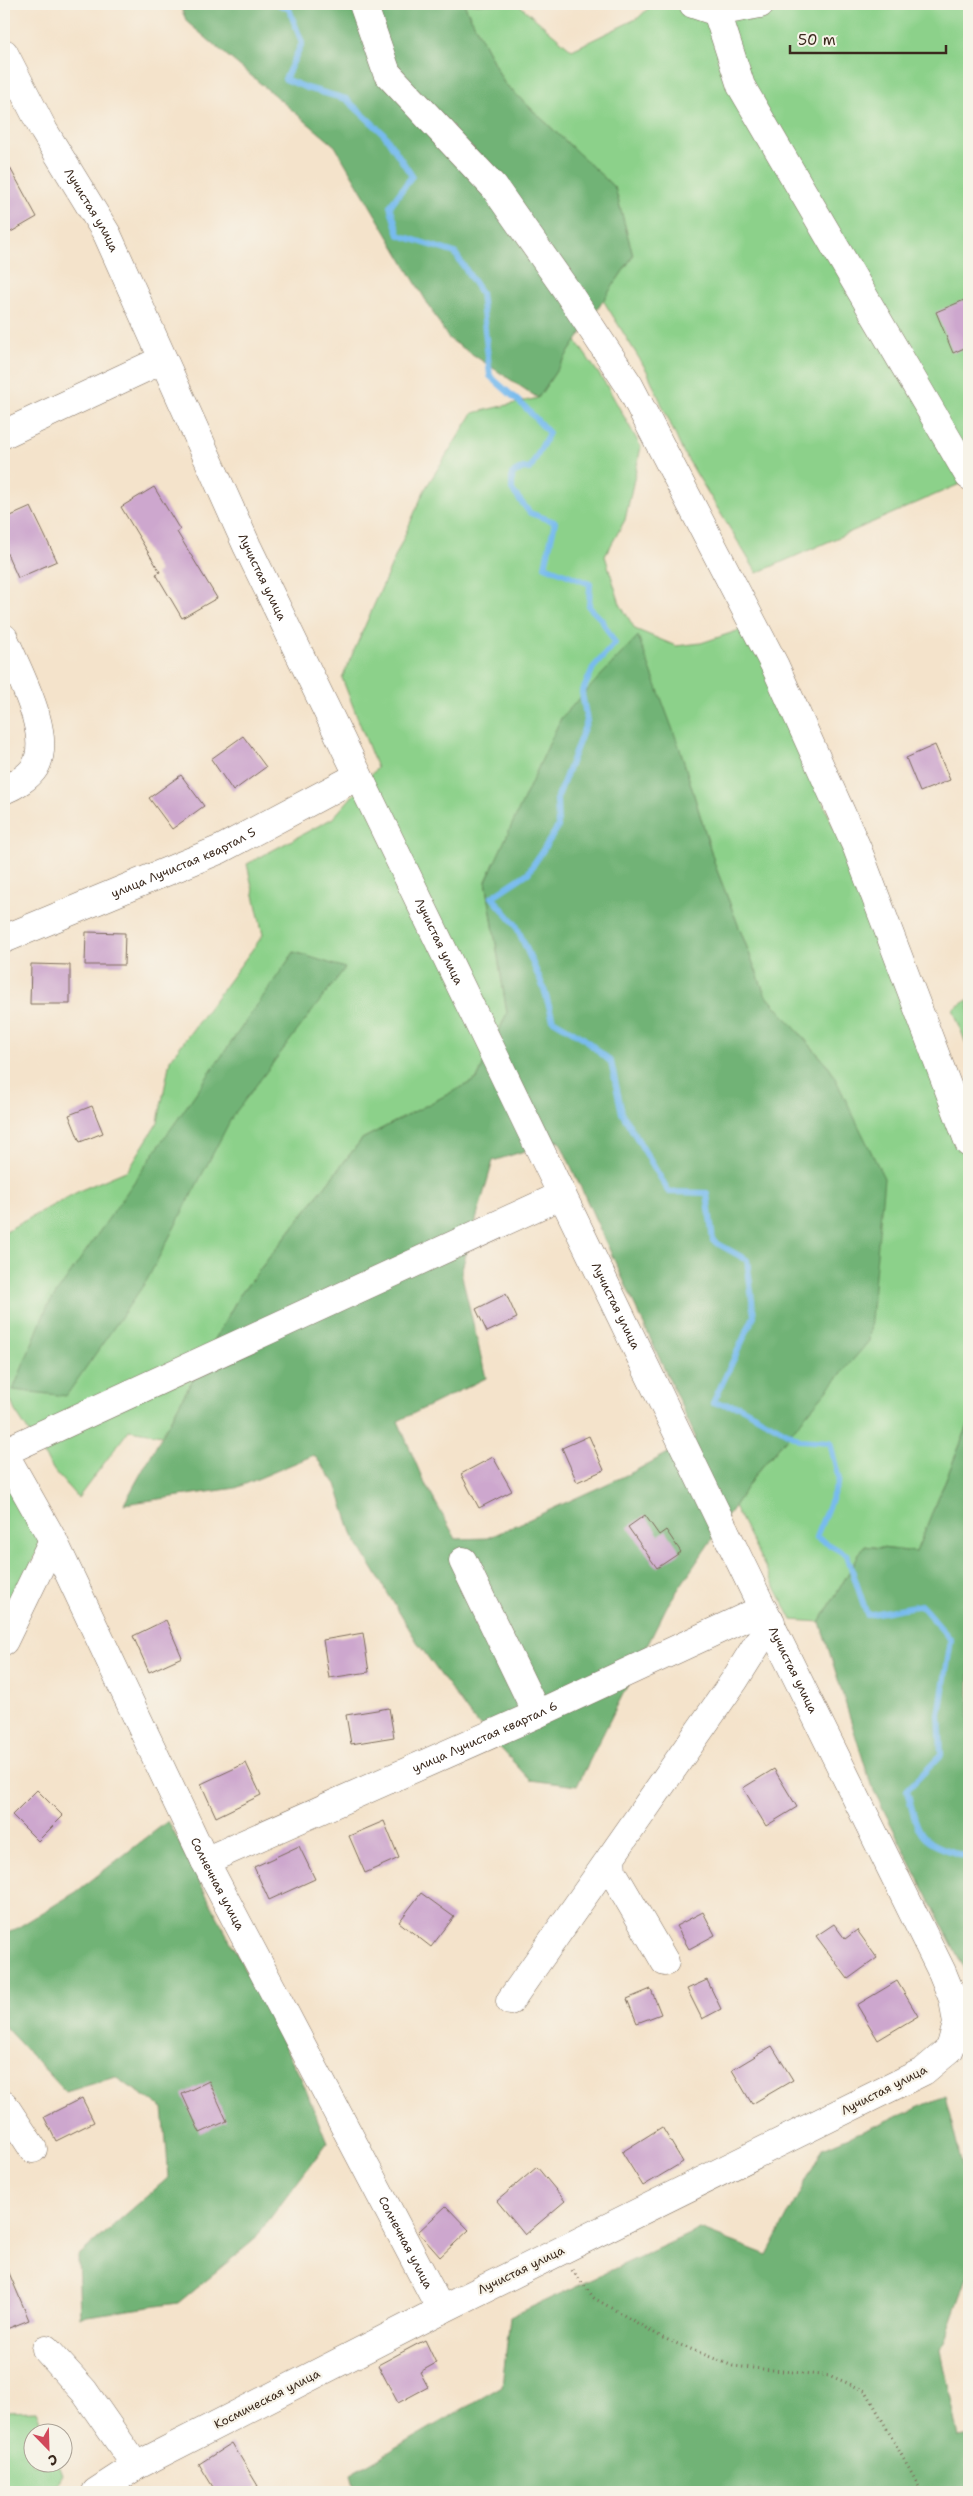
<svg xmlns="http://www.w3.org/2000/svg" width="973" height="2496" font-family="'Shantell Sans',sans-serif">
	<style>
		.green { fill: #8cd18a; stroke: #647e54 }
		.forest { fill: #71b376; stroke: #566e4a; fill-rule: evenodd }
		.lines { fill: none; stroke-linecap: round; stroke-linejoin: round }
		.stream { stroke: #78bbee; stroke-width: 6 }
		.building { fill: #cda7ce }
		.minor-casing { stroke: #7c6b5b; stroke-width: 29 }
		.path { stroke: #7c6b5b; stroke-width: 3; stroke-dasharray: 1 4; stroke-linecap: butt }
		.minor { stroke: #fff; stroke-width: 28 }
		.labels { text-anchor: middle; stroke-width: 4.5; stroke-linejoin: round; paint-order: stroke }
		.street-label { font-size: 12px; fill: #3b2a1e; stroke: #f7f3e8 }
	</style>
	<rect width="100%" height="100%" fill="#f7f3e8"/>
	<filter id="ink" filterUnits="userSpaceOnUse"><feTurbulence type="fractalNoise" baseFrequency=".02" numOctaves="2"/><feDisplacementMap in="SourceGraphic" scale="10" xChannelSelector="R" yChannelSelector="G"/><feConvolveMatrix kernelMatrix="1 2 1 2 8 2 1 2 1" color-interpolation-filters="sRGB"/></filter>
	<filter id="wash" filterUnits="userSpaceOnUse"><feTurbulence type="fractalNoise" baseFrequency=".0096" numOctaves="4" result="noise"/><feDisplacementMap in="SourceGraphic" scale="20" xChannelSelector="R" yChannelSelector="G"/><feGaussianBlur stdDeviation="1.12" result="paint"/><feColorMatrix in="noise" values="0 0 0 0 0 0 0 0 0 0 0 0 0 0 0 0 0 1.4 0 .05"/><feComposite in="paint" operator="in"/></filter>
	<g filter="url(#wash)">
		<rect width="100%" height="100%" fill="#f4e3cb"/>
		<path class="green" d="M464 4H518L572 50 638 18 653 4H969V480L757 573 682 450 647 371 603 300 633 256 615 188 504 83Z
			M576 341 607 386 641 447 625 520 605 556 620 604 635 629 676 646 701 643 746 628 771 673 956 1128 969 1173V1423L916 1552 864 1546 820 1622 792 1620 734 1506 755 1475 868 1341 830 1068 765 994 716 868 680 749 486 881 507 1013 477 1079 362 1139 239 1296 162 1435 129 1430 78 1498 55 1472 15 1411 4 1384V1232L81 1190 128 1170 158 1122 170 1060 263 935 247 864 333 818 377 768 342 678 425 489 473 413 538 398Z
			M969 999V1052L953 1009Z
			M4 1459 42 1543 4 1619Z
			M36 2411 45 2433 32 2434V2464H58L62 2474 52 2492H4V2412Z"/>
		<path class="forest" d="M179 4H464L504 83 615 188 633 256 538 398 448 338 335 146 187 22Z
			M638 636 680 749 716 868 765 994 830 1068 884 1178 869 1341 755 1475 667 1606 577 1786 530 1780 469 1714 419 1645 353 1536 336 1484 314 1455 236 1488 124 1504 239 1296 362 1139 477 1079 507 1013 486 881 561 718ZM559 1140 696 1438 633 1472 488 1538 456 1539 423 1480 398 1421 486 1378 461 1272 493 1161Z
			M294 952 345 968 232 1117 147 1280 66 1396 13 1390 47 1307Z
			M969 1423V1978L871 1785 820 1622 864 1546 916 1552Z
			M168 1821 302 2080 327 2143 253 2241 178 2303 80 2317 78 2256 169 2177 163 2108 115 2077 66 2092 4 2026V1936L76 1892Z
			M945 2096 969 2194V2272L941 2351 959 2437 969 2435V2492H356L351 2474 502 2386 510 2317 700 2229 767 2255 823 2148Z"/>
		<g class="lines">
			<path class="stream" d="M278 4 289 9 302 43 285 79 307 88 346 99 384 134 412 176 390 206 399 235 455 253 481 293 490 376 526 408 549 433 530 469 523 468 512 474V490L530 513 555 522 545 566 590 584 589 607 601 619 615 643 593 668 582 693 587 721 557 799 558 827 528 873 492 897 516 925 544 989 553 1020 582 1037 611 1062 622 1113 669 1192 707 1193 713 1241 747 1260 754 1316 713 1403 739 1406 800 1440 830 1442 839 1480 816 1537 847 1555 867 1615 921 1605 951 1640 939 1715 941 1755 907 1790C920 1842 919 1840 969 1858
				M969 1937V1939"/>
		</g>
		<g id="blocks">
			<path class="building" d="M4 157 37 217 4 236Z
				M969 298V346L953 353 936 312Z
				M154 487 180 530 177 532 217 598 182 618 156 574 160 572 121 507Z
				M31 507 57 561 18 578 4 547V519Z
				M243 736 266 767 233 791 211 759Z
				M935 745 950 780 920 792 906 758Z
				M181 775 204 806 172 829 149 798Z
				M86 932 125 933 124 965H85Z
				M31 964 70 965V1004H30Z
				M92 1106 103 1133 80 1142 69 1115Z
				M506 1294 517 1318 487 1332 476 1309Z
				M589 1436 604 1470 577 1482 562 1448Z
				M493 1457 512 1491 479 1508 461 1474Z
				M645 1515 659 1535 666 1530 681 1552 657 1568 628 1527Z
				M166 1620 182 1657 149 1672 133 1636Z
				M363 1633 369 1672 329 1678 323 1640Z
				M389 1708 394 1737 351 1744 346 1715Z
				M246 1763 261 1795 216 1817 201 1784Z
				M774 1769 797 1807 766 1826 743 1788Z
				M37 1790 63 1816 38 1841 12 1815Z
				M384 1821 399 1858 365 1873 349 1836Z
				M299 1846 315 1879 269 1900 254 1867Z
				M421 1893 454 1917 431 1947 399 1922Z
				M703 1912 715 1935 689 1949 676 1926Z
				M834 1924 845 1939 857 1930 877 1958 848 1979 816 1936Z
				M707 1980 721 2009 702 2019 687 1989Z
				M897 1981 918 2016 878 2040 857 2005Z
				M651 1989 661 2014 637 2023 627 1999Z
				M772 2046 793 2080 752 2104 732 2070Z
				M209 2081 227 2121 200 2133 182 2094Z
				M82 2098 94 2122 56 2141 44 2117Z
				M662 2127 683 2162 643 2186 622 2152Z
				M537 2167 565 2201 525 2235 497 2201Z
				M446 2206 469 2230 440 2257 418 2232Z
				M4 2261 29 2320 4 2330Z
				M425 2340 436 2363 420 2372 428 2387 398 2403 378 2365Z
				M232 2443 258 2486 249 2492H216L199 2464Z"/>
		</g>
	</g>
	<g filter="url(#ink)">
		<use href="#blocks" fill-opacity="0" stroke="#7c6b5b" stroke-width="1"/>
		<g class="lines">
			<defs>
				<g id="minor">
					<path d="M363 4 387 73 494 187 565 288 629 385 775 666 857 848 969 1143"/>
					<path d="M693 4 717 12 760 4"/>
					<path d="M717 12 741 86 969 476"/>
					<path id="s1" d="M4 53 44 131 107 234 247 546 763 1609 942 1972 953 1999 957 2024 950 2049 924 2071 441 2310 136 2466 96 2492"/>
					<path d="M4 434 162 360"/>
					<path d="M4 638C17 670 54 735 35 767 29 777 14 786 4 790"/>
					<path id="s2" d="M4 939 221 849 358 776"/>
					<path d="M4 1452 562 1195"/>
					<path id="s3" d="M4 1453 53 1540 205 1861 441 2310"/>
					<path d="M463 1561 537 1714"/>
					<path d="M4 1641 53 1540"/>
					<path id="s4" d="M205 1861 537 1714 763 1609"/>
					<path d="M665 1962 612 1871 611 1857 734 1681 771 1622"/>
					<path d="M510 2001 611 1857"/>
					<path d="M4 2105 33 2149"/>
					<path d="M46 2349 84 2391 136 2466"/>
				</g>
			</defs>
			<use href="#minor" class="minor-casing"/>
			<path class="path" d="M572 2270 594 2298 663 2338 733 2366 831 2376 866 2391 922 2492"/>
			<use href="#minor" class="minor"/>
		</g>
	</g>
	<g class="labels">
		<g class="street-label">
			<text dy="4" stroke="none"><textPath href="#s1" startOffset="180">Лучистая улица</textPath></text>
			<text dy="4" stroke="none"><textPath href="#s1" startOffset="585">Лучистая улица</textPath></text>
			<text dy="4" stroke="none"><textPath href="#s2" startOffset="195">улица Лучистая квартал 5</textPath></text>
			<text dy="4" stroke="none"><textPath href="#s1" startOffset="990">Лучистая улица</textPath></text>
			<text dy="4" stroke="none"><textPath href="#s1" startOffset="1395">Лучистая улица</textPath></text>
			<text dy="4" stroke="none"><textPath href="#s1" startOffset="1800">Лучистая улица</textPath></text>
			<text dy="4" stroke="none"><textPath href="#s4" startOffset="306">улица Лучистая квартал 6</textPath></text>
			<text dy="4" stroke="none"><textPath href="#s3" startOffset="481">Солнечная улица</textPath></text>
			<text transform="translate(884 2090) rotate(-27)" y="4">Лучистая улица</text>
			<text dy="4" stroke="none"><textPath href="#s3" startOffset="886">Солнечная улица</textPath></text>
			<text transform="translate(521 2270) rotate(-26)" y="4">Лучистая улица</text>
			<text transform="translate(267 2399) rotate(-27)" y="4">Космическая улица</text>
		</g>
	</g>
	<rect width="973" height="2496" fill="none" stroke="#f7f3e8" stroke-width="20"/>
	<g transform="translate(48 2448) rotate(157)"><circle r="24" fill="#f7f3e8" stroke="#aca397"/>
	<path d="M0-4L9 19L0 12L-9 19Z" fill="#d1495b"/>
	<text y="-8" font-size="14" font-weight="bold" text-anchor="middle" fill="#3b2a1e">С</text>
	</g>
	<path d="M790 45v8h156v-8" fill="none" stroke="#3b2a1e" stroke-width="2.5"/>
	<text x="798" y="45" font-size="15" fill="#3b2a1e" stroke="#f7f3e8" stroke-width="4" paint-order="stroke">50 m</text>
</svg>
